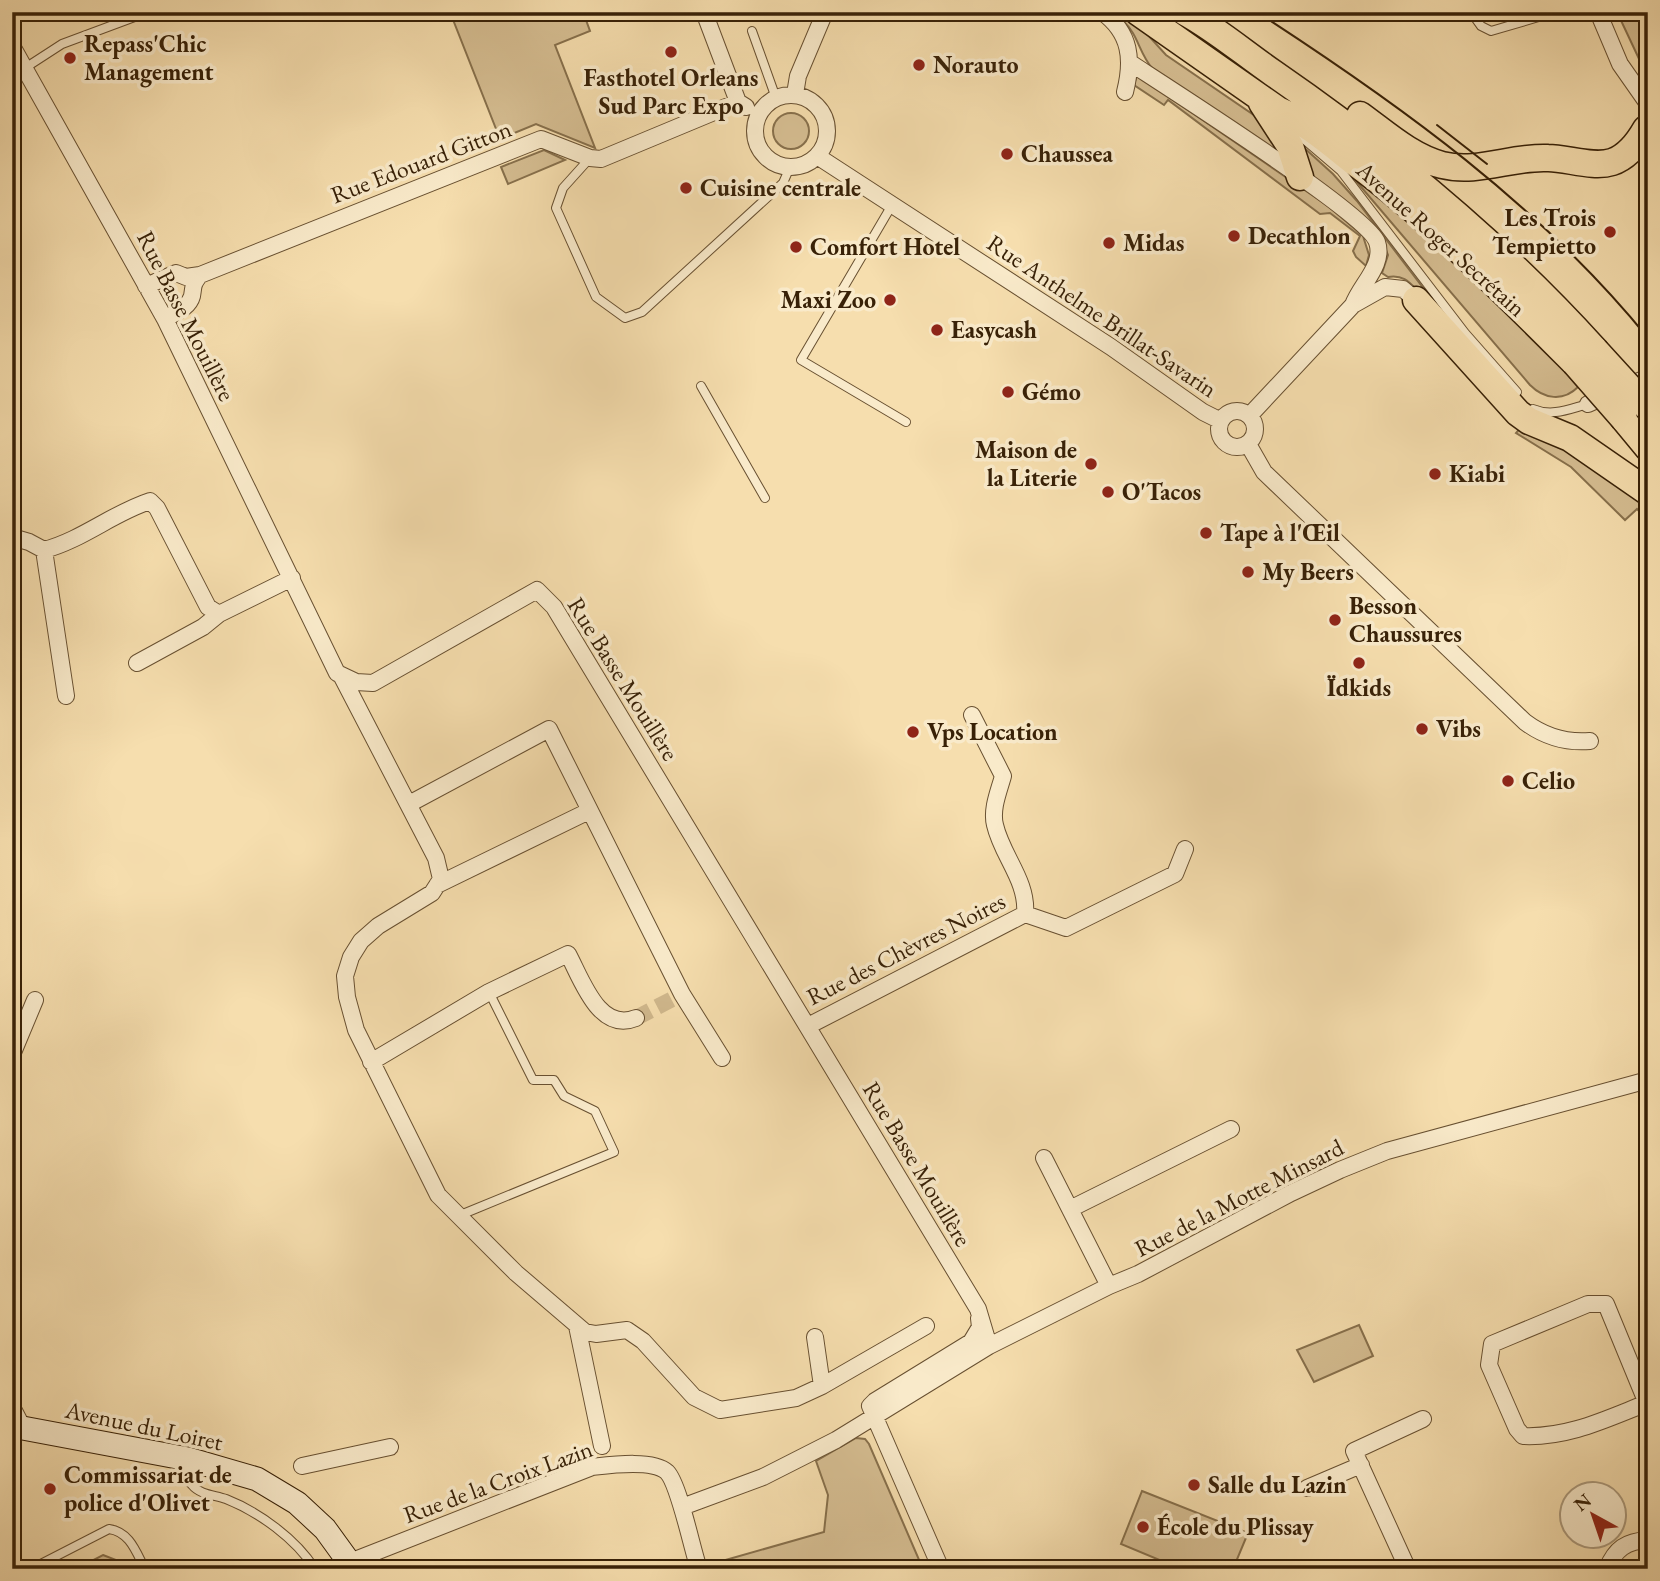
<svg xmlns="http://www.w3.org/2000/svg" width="1660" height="1581" font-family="'EB Garamond',serif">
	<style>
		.green { fill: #d6be92; stroke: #87704c; stroke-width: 2 }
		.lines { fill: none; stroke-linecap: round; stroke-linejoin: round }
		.street-tunnel { stroke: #d0b88d; stroke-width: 16; stroke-dasharray: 16 8; stroke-linecap: butt }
		.lane-casing { stroke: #685031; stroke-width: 10 }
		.street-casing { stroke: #685031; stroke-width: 18 }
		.secondary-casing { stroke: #382107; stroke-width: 25 }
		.primary-casing { stroke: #382107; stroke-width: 29 }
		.lane { stroke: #f9eaca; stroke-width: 8 }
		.street { stroke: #f9eaca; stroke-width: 16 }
		.secondary { stroke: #f9eaca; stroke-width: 23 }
		.primary { stroke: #f6deae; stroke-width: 26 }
		.tram { stroke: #382107; stroke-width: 2 }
		.primary-bridge-casing { stroke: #382107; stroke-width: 29; stroke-linecap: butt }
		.primary-bridge { stroke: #f6deae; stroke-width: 26 }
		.poi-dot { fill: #8f2418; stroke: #f9eaca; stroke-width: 2.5 }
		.labels { text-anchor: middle; stroke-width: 7; stroke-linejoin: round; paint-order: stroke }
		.poi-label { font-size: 24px; font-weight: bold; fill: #382107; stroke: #f9eaca; text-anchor: start }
		.street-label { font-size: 24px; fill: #382107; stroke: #f9eaca }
	</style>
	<rect width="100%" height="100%" fill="#f6deae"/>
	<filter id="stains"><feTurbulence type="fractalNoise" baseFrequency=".00286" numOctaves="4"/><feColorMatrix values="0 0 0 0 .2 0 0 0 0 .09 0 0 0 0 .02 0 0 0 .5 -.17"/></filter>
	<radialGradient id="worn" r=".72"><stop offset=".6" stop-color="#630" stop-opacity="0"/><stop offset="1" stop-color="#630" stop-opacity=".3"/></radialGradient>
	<path class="green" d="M450 12H583L590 31 555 45 595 148 536 124 500 139Z
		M1617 12H1648V78Z
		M1125 18 1147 34 1166 55 1261 120 1287 161 1152 68C1139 53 1138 34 1123 21Z
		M1137 75 1328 206 1363 236 1369 255 1366 266 1356 257 1353 251 1360 236 1330 213 1320 214 1168 100 1164 105 1134 85Z
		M773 131a18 18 0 1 1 36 0a18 18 0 1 1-36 0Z
		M1300 144 1333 174 1357 201 1427 293 1424 297C1411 285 1406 274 1388 277L1382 273 1388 255 1379 233 1312 177Z
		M544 150 565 160 508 184 501 167Z
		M1350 174 1421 228 1534 335 1578 387C1563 402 1544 399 1530 385Z
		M1523 425 1648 496V520L1637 509 1625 520 1571 467 1516 433Z
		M1359 1325 1373 1356 1314 1382 1297 1350Z
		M856 1438 865 1439 869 1444 923 1569H709L708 1565 824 1532 828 1495 816 1461Z
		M1142 1491 1248 1533 1233 1569H1181L1121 1544Z
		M103 1555 116 1560 120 1569H76Z"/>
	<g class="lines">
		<path class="street-tunnel" d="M636 1018 682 994"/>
		<defs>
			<path id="lane" d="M1471 12 1481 26 1491 31 1542 16
				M752 31 776 98
				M25 68 62 44 148 12
				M1300 136 1341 171 1465 333 1517 392
				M590 158 563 188 556 208 596 297 625 318 642 312 783 183 790 167
				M892 205 801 360 906 422
				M701 386 765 498
				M1533 409C1552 417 1569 409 1588 404
				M458 1216 614 1152 595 1111 564 1096 554 1080H533L489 992
				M187 1460C186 1470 184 1477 192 1485 200 1495 215 1495 226 1499 259 1512 296 1539 315 1569
				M31 1569 109 1529C130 1532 136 1552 145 1569"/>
			<path id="street" d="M704 12 738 102 746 107
				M1102 12C1131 33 1133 60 1125 92
				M1598 12 1620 64 1648 104
				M12 46 165 319 337 673 356 682 373 683 537 590 554 607 978 1309 989 1346
				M1129 62C1167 87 1367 214 1377 242 1385 265 1360 285 1353 305
				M795 94 798 76 825 12
				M755 131a36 36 0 1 1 72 0a36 36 0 1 1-72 0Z
				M817 156 1111 347 1203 412 1221 421
				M146 286 176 273 186 277 200 275 541 139 590 158 601 159 738 102
				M165 319C174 313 189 308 192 296 194 285 192 285 200 275
				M1588 404 1648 377
				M1219 429a18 18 0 1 1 36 0a18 18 0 1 1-36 0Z
				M1250 415 1353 305 1385 287 1403 289 1416 300
				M1248 444 1264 472 1525 722C1545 737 1566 743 1590 741
				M12 537 29 542 44 550C82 540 113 513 150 501L157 508 208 607 219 614 292 578
				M44 550 66 696
				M137 663 203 627 219 614
				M341 675 436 858 441 879 432 893 378 926 361 941 351 957 345 976 347 997 356 1030 438 1195 516 1273 585 1332 596 1334 627 1330 643 1341 694 1397 720 1410 796 1398 822 1386 926 1326
				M409 804 549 729 682 994 722 1058
				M437 885 589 811
				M1025 914 1066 928 1175 874 1185 849
				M808 1026 1025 914C1028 881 1002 856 995 825 991 809 999 791 1003 776L972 715
				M12 1055 35 1000
				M371 1062 489 992 568 954C582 980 599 1033 636 1018
				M1044 1158 1109 1286
				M1070 1209 1231 1129
				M577 1326 602 1446
				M815 1337 822 1386
				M12 1393 13 1409 23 1428
				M1647 1403C1606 1419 1568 1438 1523 1436L1517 1429 1489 1365 1492 1344 1588 1304H1606L1648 1406
				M302 1466 390 1447
				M1307 1488 1361 1465
				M682 1507 763 1477 836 1440 989 1346 1109 1286 1138 1274 1291 1193 1340 1170 1387 1151 1648 1080
				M350 1562 592 1467C610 1465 653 1459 667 1472 679 1484 692 1549 699 1569
				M941 1569 870 1406 875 1401 971 1342 980 1327 979 1318
				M1414 1569 1406 1565 1354 1451 1423 1419
				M1607 1569C1615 1549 1626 1541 1648 1540"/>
			<path id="secondary" d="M12 1426 188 1459 257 1479 297 1503 325 1529 354 1569"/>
			<path id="primary" d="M1138 12 1278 110C1306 122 1329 142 1353 161 1434 221 1504 292 1575 363
				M1185 12C1216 29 1244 53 1273 73 1389 153 1500 245 1595 350
				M1262 103 1290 146 1300 177
				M1360 115C1385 133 1411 157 1442 165 1478 174 1512 156 1548 158 1567 158 1593 168 1612 162 1627 157 1638 143 1646 129
				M1416 300 1518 413 1529 421 1570 438 1648 492
				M1624 419 1648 448"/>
		</defs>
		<use href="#lane" class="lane-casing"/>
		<use href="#street" class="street-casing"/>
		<use href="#secondary" class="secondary-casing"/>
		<use href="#primary" class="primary-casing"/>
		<use href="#lane" class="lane"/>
		<use href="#street" class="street"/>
		<use href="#secondary" class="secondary"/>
		<use href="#primary" class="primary"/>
		<path class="tram" d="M1257 12C1399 104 1540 205 1648 338
			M1437 125 1487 164"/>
		<defs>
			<path id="primary-bridge" d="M1595 350 1648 408
				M1575 363 1624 419"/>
		</defs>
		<use href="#primary-bridge" class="primary-bridge-casing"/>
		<use href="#primary-bridge" class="primary-bridge"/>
	</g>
	<g class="poi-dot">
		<circle cx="671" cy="52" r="7"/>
		<circle cx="70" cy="58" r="7"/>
		<circle cx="919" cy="65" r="7"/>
		<circle cx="1007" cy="154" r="7"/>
		<circle cx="686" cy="188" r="7"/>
		<circle cx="1610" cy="232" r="7"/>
		<circle cx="1234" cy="236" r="7"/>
		<circle cx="1109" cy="243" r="7"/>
		<circle cx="796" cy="247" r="7"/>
		<circle cx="890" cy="300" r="7"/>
		<circle cx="937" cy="330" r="7"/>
		<circle cx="1008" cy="392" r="7"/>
		<circle cx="1091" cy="464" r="7"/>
		<circle cx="1435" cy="474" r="7"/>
		<circle cx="1108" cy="492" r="7"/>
		<circle cx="1206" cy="533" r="7"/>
		<circle cx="1248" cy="572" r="7"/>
		<circle cx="1335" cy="620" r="7"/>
		<circle cx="1359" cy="663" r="7"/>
		<circle cx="1422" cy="729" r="7"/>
		<circle cx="913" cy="732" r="7"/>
		<circle cx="1508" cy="781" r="7"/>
		<circle cx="1194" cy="1485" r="7"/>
		<circle cx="50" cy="1489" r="7"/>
		<circle cx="1143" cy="1527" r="7"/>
	</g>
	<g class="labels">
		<g class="poi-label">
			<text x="84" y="52">Repass'Chic<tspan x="84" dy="28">Management</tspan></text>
			<text x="933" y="73">Norauto</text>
			<text x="671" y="86" text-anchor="middle">Fasthotel Orleans<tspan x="671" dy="28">Sud Parc Expo</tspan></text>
			<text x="1021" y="162">Chaussea</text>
			<text x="700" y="196">Cuisine centrale</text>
			<text x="1596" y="226" text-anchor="end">Les Trois<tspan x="1596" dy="28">Tempietto</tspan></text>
			<text x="1248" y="244">Decathlon</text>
			<text x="1123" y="251">Midas</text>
			<text x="810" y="255">Comfort Hotel</text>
			<text x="876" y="308" text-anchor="end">Maxi Zoo</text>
			<text x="951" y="338">Easycash</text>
			<text x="1022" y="400">Gémo</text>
			<text x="1077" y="458" text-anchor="end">Maison de<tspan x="1077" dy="28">la Literie</tspan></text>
			<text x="1449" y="482">Kiabi</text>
			<text x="1122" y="500">O'Tacos</text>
			<text x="1220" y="541">Tape à l'Œil</text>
			<text x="1262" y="580">My Beers</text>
			<text x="1349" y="614">Besson<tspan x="1349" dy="28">Chaussures</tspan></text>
			<text x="1359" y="696" text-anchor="middle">Ïdkids</text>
			<text x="1436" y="737">Vibs</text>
			<text x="927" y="740">Vps Location</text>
			<text x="1522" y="789">Celio</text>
			<text x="64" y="1483">Commissariat de<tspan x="64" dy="28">police d'Olivet</tspan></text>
			<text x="1208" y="1493">Salle du Lazin</text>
			<text x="1157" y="1535">École du Plissay</text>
		</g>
		<g class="street-label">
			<text transform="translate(421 162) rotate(-21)" y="8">Rue Edouard Gitton</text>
			<text transform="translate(1441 239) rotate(42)" y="8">Avenue Roger Secrétain</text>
			<text transform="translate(186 316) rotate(63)" y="8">Rue Basse Mouillère</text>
			<text transform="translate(1102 316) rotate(34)" y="8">Rue Anthelme Brillat-Savarin</text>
			<text transform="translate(623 679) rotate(58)" y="8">Rue Basse Mouillère</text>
			<text transform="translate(906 949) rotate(-27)" y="8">Rue des Chèvres Noires</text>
			<text transform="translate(917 1164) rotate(59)" y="8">Rue Basse Mouillère</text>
			<text transform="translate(1239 1198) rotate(-27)" y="8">Rue de la Motte Minsard</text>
			<text transform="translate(144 1426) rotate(12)" y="8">Avenue du Loiret</text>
			<text transform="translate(498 1482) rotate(-20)" y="8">Rue de la Croix Lazin</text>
		</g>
	</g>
	<rect width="1660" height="1581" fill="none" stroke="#f6deae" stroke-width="42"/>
	<rect x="14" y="14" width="1632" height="1553" fill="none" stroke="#382107" stroke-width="3.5"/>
	<rect x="21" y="21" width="1618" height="1539" fill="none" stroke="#382107" stroke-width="2"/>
	<g transform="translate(1593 1515) rotate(320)"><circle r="33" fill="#f9eaca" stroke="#ac9a7c" stroke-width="2"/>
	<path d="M0-5L12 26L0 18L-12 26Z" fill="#8f2418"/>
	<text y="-10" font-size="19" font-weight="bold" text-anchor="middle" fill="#382107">N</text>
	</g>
	<rect width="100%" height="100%" filter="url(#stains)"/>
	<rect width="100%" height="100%" fill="url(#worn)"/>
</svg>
